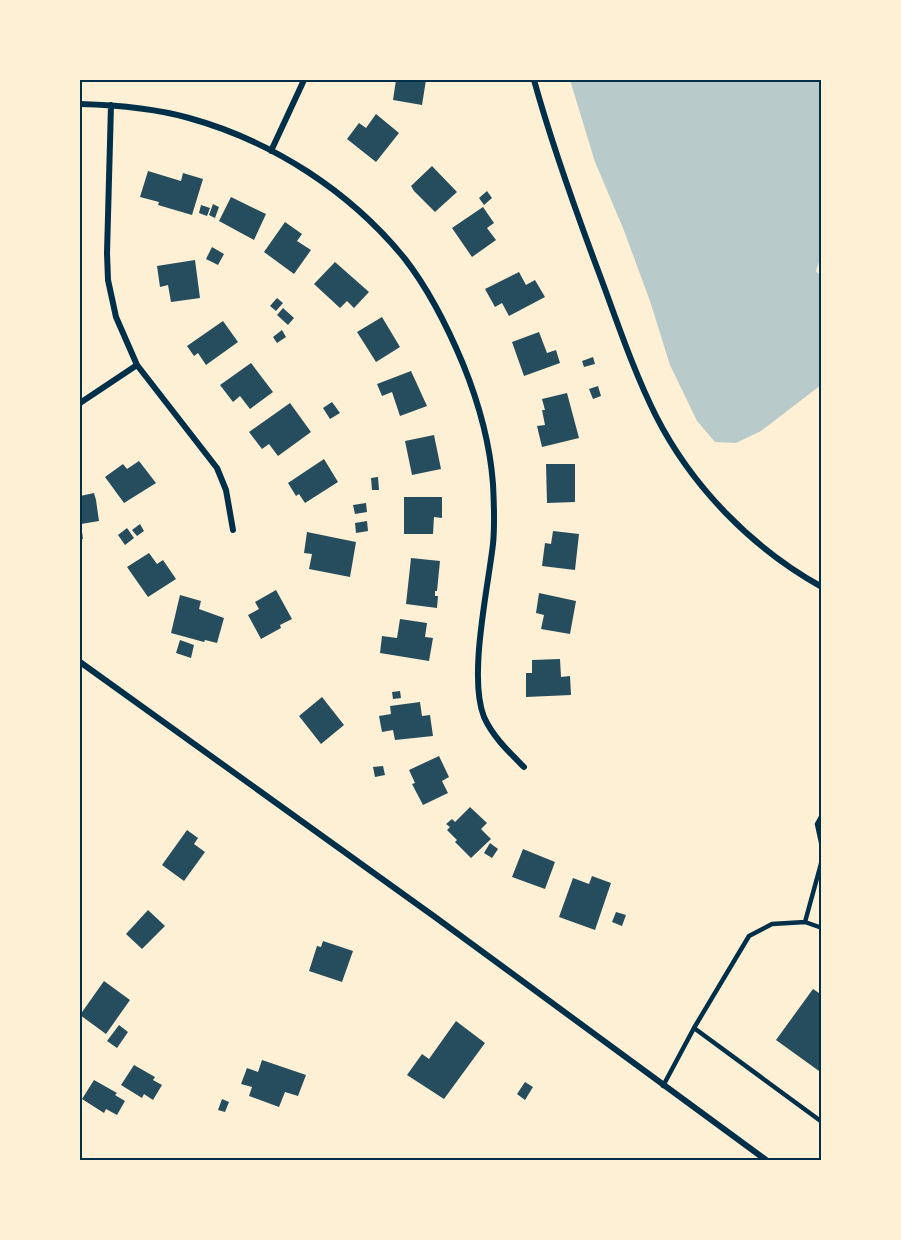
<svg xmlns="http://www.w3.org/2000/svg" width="901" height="1240" font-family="Cabin,sans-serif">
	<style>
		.green { fill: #b9caca }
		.building { fill: #264d5e }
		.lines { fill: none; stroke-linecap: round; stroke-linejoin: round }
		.service { stroke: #003049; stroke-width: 4.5 }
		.minor { stroke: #003049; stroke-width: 6 }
		.neatline { fill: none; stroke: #003049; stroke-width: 2 }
	</style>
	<rect width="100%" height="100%" fill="#fdf0d5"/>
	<path class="green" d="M570 80H821L822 253 816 271 822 277 821 385 761 431 736 443 715 442 697 421 670 365 650 301 623 228 595 162Z"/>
	<path class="building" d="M396 80H426L422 105 393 100Z
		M376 114 399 133 376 162 347 139 359 123 366 128Z
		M432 166 457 192 435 212 414 191 411 186Z
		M148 171 181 181 183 173 203 179 192 215 158 205 159 202 140 197Z
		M487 191 492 198 484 205 479 198Z
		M231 197 266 214 254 240 219 221Z
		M213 204 219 207 215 218 209 215Z
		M201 205 210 208 207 216 199 213Z
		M483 207 494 223 487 228 496 240 472 257 452 228Z
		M285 222 302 234 297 241 311 250 294 274 264 252Z
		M212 247 224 254 218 265 206 259Z
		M195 260 200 298 171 302 168 285 160 287 157 266Z
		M335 262 369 292 354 308 347 301 340 308 314 284Z
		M519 272 526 285 535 280 545 297 509 316 502 303 495 307 485 289Z
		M277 298 283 303 276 311 270 306Z
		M283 308 294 318 288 325 277 315Z
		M382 317 400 347 376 362 357 332Z
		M223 321 238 342 206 365 198 353 194 356 187 346Z
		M282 330 286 337 277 343 273 337Z
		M539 332 547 353 556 350 560 363 524 376 512 342Z
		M593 357 595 364 584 367 582 361Z
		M251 363 273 392 250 409 240 396 233 402 220 385Z
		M411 371 427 406 400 416 392 392 382 396 377 384Z
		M598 386 601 396 593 399 589 389Z
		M567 393 579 438 542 447 537 426 545 425 542 410H545L542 399Z
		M332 402 340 413 330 419 323 408Z
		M290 403 311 432 278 456 269 444 262 449 249 432Z
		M434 435 441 469 412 475 405 441Z
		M324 459 338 482 305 503 299 494 296 496 288 483Z
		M139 461 156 483 124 503 105 477 123 464 127 469Z
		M546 464H575V502L547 503Z
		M378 477 379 490H372L371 478Z
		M94 493 96 500 99 521 81 524 83 539H80V496Z
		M404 497H442V518L434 517 433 534H404Z
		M366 503 367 512 355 514 353 505Z
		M367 521 368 531 356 533 355 523Z
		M140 524 144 531 137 536 132 530Z
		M127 528 134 538 125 545 118 535Z
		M553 531 579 534 575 570 542 566 545 543 551 544Z
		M307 532 356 542 350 577 309 569 312 554 304 553Z
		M149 553 157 564 163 560 176 579 148 597 127 567Z
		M411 558 440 561 437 591H435V596H438L437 608 406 604Z
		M276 590 292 619 280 625 281 628 261 639 248 615 259 609 255 602Z
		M539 593 576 601 570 634 541 629 544 615 536 613Z
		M180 595 201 601 199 609 224 618 217 643 205 640 204 642 171 633Z
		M400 619 427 623 425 637 433 638 429 661 380 653 382 636 397 638Z
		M180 640 194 645 191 658 176 653Z
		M560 659 561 677 570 676 571 695 526 697V673H532V660Z
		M400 691 401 698 393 699 392 692Z
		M322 697 344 725 321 744 299 716Z
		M420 702 422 716 430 715 433 736 395 740 393 730 382 732 379 716 391 714 390 706Z
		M439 756 449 777 442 781 448 793 423 805 412 784 415 783 409 770Z
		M383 766 385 775 375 777 373 767Z
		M470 807 487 823 481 829 491 839 471 858 455 842 457 840 447 830 450 827 446 824 452 819 455 822Z
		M187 830 198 838 194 844 205 852 184 881 162 865Z
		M490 843 498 849 492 858 484 853Z
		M523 849 555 862 545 889 512 877Z
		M592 876 611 883 595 930 559 917 573 878 589 884Z
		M148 910 165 926 142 949 126 934Z
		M616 912 626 915 622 926 612 922Z
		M323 941 353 951 342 982 309 971 317 946 321 947Z
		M104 981 130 1000 106 1034 80 1015Z
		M813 989 822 995 821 1080 819 1071 776 1040Z
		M456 1021 485 1043 444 1099 407 1075 422 1054 429 1059Z
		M119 1025 128 1032 117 1048 107 1041Z
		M262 1060 306 1075 298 1096 285 1092 279 1107 249 1096 252 1087 241 1084 247 1068 258 1072Z
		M134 1065 155 1077 153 1080 162 1085 153 1100 144 1094 142 1098 121 1085Z
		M94 1080 117 1093 115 1095 125 1101 117 1115 106 1109 104 1113 82 1099Z
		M525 1082 533 1087 525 1100 517 1094Z
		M222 1099 229 1102 225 1112 218 1110Z"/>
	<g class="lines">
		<path class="service" d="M822 815 817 824 822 847
			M805 922 822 860
			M694 1028 822 1122
			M663 1086 694 1028 749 936 772 924 805 922 822 928"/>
		<path class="minor" d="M534 80C552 145 575 209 599 273 617 321 633 370 656 416 692 487 753 549 822 587
			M80 104C116 105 154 108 189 118 272 141 350 191 405 259 429 290 448 328 463 364 478 401 490 443 493 484 494 503 495 524 493 544 488 588 468 677 484 717 493 737 509 752 524 767
			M111 105 107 253 108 280 116 317 137 365 217 468 226 490 233 530
			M271 151 304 80
			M80 403 137 365
			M80 662 435 917 766 1160"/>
	</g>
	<rect width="901" height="1240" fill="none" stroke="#fdf0d5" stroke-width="162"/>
	<rect x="81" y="81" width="739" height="1078" class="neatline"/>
</svg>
